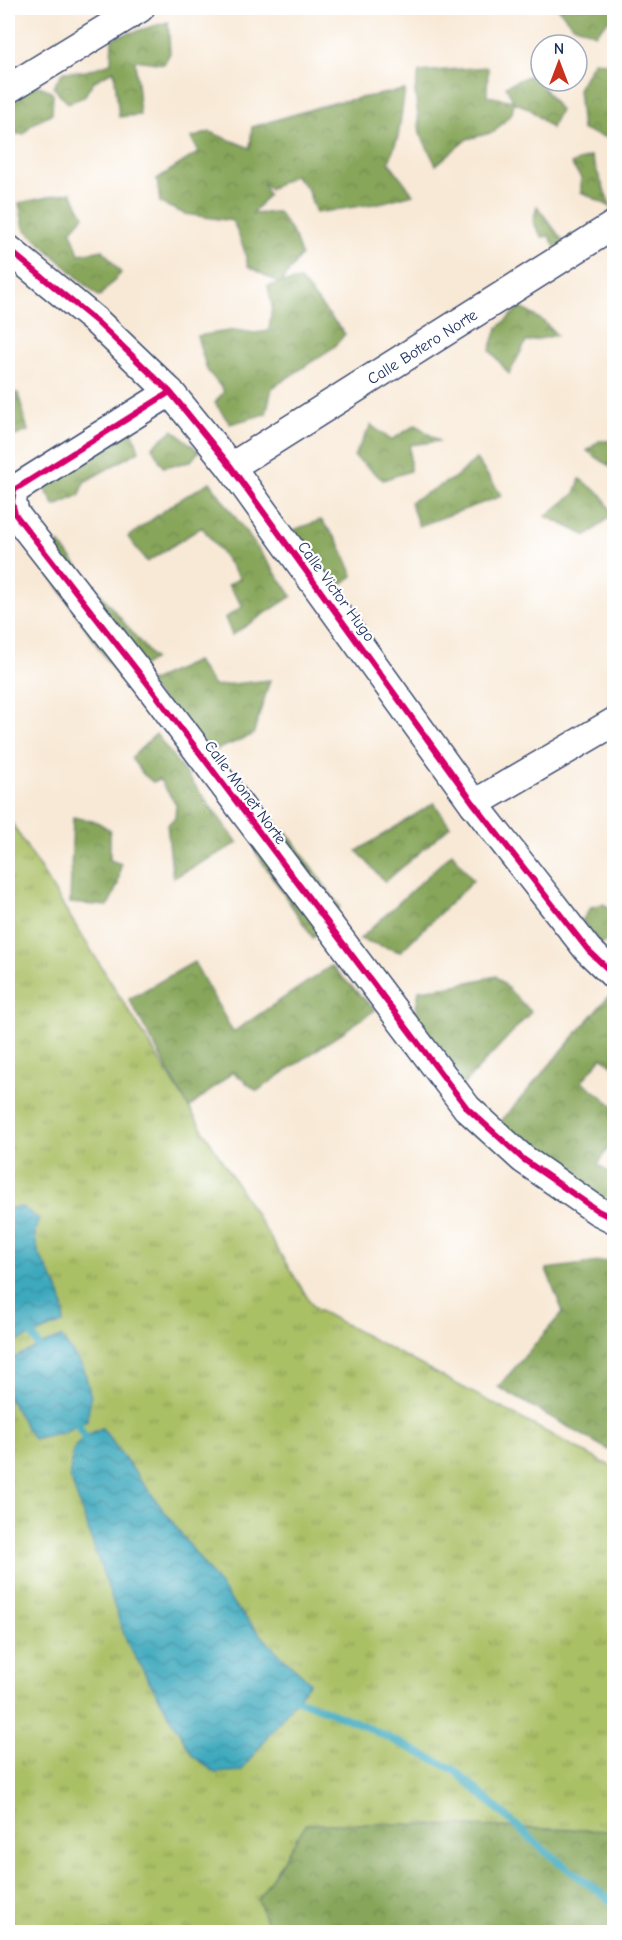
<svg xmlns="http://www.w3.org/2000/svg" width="622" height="1940" font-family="'Comic Neue',sans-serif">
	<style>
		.grass { fill: url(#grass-tufts); stroke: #627862; stroke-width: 1.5 }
		.forest { fill: url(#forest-crowns); stroke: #516a5c; stroke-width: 1.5 }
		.water { fill: url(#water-waves); stroke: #2c6c8e; stroke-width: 1.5 }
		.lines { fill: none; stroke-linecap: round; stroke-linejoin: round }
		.stream { stroke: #3da9bd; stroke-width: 8 }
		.minor-casing { stroke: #3c4b70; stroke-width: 31 }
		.minor { stroke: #fff; stroke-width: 28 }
		.cycleway-casing { stroke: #fff; stroke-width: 10 }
		.cycleway { stroke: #d6006c; stroke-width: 6 }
		.labels { text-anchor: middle; stroke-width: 4.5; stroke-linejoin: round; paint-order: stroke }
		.street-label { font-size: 16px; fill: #1b2f5e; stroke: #fff }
	</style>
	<defs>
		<pattern id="grass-tufts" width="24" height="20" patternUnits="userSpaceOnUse" patternTransform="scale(1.5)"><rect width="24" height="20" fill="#aac065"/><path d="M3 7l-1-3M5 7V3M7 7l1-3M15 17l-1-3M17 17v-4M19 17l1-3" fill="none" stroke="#8a9c56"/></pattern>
		<pattern id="forest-crowns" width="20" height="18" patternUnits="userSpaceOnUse" patternTransform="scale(1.5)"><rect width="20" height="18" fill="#87a65a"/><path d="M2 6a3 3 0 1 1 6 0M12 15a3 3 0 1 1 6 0" fill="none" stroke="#6e884e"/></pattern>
		<pattern id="water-waves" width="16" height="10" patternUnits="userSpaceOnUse" patternTransform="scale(1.5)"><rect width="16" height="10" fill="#3da9bd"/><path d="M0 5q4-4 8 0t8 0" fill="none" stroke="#328a9d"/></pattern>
	</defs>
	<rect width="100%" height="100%" fill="#fff"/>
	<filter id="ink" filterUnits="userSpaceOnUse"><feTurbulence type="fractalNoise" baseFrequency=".0167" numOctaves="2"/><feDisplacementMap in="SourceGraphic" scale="12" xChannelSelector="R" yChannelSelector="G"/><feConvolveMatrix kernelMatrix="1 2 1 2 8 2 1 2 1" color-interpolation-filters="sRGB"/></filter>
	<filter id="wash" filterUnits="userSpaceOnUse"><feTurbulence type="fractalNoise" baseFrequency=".008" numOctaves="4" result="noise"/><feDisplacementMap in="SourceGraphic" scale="24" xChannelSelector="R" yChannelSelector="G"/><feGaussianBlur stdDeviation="1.35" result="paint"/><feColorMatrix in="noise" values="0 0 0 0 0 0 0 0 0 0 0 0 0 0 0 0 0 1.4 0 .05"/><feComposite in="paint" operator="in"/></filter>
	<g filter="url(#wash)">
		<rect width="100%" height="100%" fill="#f8e9d6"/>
		<path class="grass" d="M8 817 314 1308 614 1468V1932H18L8 1911Z"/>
		<path class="forest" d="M558 8H614V15L595 34 571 24Z
			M168 22 170 53 164 64 135 60 140 115 119 117 114 70 93 82 84 97 68 103 53 87 63 72 86 71 111 63 112 38Z
			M594 61 614 65V140L582 130 578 89Z
			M488 67 487 96 513 101 506 86 533 74 560 110 551 128 530 109 514 102 512 113 494 132 467 139 436 165 420 133 415 91 419 72Z
			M21 80 47 89 53 94 52 113 31 125 24 134H8V102Z
			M405 90 398 137 389 162 413 194 380 203 316 213 307 188 294 175 270 189 263 183 268 195 252 214 278 212 295 237 301 255 281 283 300 280 345 334 334 347 272 388 266 414 230 424 215 403 224 391 207 370 197 336 235 330 255 333 269 331 272 306 268 286 279 283 248 266 244 249 233 221 185 214 160 203 157 179 199 152 191 138 210 132 250 148 252 127 332 103Z
			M591 156 611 207 581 192V178L571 164Z
			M71 192 84 216 71 231 79 254 103 250 121 273 99 297 24 228 19 203Z
			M537 206 566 245 555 247 549 236 542 237 533 222Z
			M520 307 543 321 557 335 526 342 509 374 490 350 497 329Z
			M8 393H18L28 431 8 439Z
			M371 425 391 440 416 425 439 441 410 445V471L383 480 354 456Z
			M131 427 139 451 84 482 80 495 55 506 42 484Z
			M173 430 199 451 190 462 163 467 152 447Z
			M599 441H614V469L587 451Z
			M476 459 502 496 419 526 410 502 456 477Z
			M580 479 602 495 613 514 587 536 546 516 575 493Z
			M210 482 292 596 232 635 225 618 243 606 228 585 240 578 202 527 147 562 128 537 176 502Z
			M321 520 339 543 353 576 332 591 288 532Z
			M59 543 154 659 121 681 38 557Z
			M196 661 214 686 270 680 253 735 208 753 147 683Z
			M156 734 238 843 173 878 167 825 175 818 176 804 159 779 153 782 143 774 131 758Z
			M434 803 450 826 385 882 357 851Z
			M73 817 97 822 110 830V860L121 864 118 884 108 906 70 903Z
			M285 830 340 907 313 938 255 851Z
			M452 853 473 881 400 952 360 939Z
			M603 904 614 910V939L600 944 582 921 591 907Z
			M194 962 233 1032 331 966 375 1010 257 1091 233 1072 189 1108 129 999Z
			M496 976 531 1012 460 1088 413 1029 419 990 451 986Z
			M614 990V1064L613 1066 602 1057 582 1081 614 1106V1111L611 1116C619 1136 609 1147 598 1164L614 1176V1212L498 1125Z
			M614 1260V1453L498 1387 563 1312 546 1269Z
			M306 1824H405L614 1831V1932H270L258 1899Z"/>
		<path class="water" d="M22 1207 39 1219C21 1255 71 1282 63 1323L8 1345V1208Z
			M61 1337 84 1369 91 1397 87 1420 64 1432 33 1439 8 1397V1360Z
			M102 1428 235 1606 274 1649 310 1682 241 1771 215 1773 193 1756 127 1643 70 1477C72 1447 73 1440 102 1428Z"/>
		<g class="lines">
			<path class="stream" d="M28 1326 43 1355
				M74 1417 88 1443
				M290 1696 356 1722 453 1769 546 1852 614 1903"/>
		</g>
	</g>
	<g filter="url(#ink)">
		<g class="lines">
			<defs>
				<g id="minor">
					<path d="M8 89 140 8"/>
					<path d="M8 249 97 322 170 392 231 467 474 804 588 950 614 975"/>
					<path d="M170 392 14 490 12 502 15 514 147 683 467 1108 523 1159 598 1211 614 1219"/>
					<path id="s1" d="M231 467 614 225"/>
					<path d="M474 804 614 722"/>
				</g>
			</defs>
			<use href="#minor" class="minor-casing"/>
			<use href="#minor" class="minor"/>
			<defs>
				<path id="cycleway" d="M8 249 97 322 170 392 231 467 474 804 588 950 614 975
					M170 392 14 490 12 502 15 514 147 683 467 1108 523 1159 598 1211 614 1219"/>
			</defs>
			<use href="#cycleway" class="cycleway-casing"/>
			<use href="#cycleway" class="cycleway"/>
		</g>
	</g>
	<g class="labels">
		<g class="street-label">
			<text dy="6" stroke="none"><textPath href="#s1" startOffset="226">Calle Botero Norte</textPath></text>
			<text transform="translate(337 591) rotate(54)" y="6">Calle Victor Hugo</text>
			<text transform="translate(246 792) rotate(53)" y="6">Calle Monet Norte</text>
		</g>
	</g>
	<rect width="622" height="1940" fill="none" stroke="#fff" stroke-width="30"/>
	<g transform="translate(559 63)"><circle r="28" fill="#ffffff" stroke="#a4acbf" stroke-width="1.5"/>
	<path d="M0-4.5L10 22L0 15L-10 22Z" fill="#c8321e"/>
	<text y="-9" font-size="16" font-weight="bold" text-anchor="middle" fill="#1b2f5e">N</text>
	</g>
</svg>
